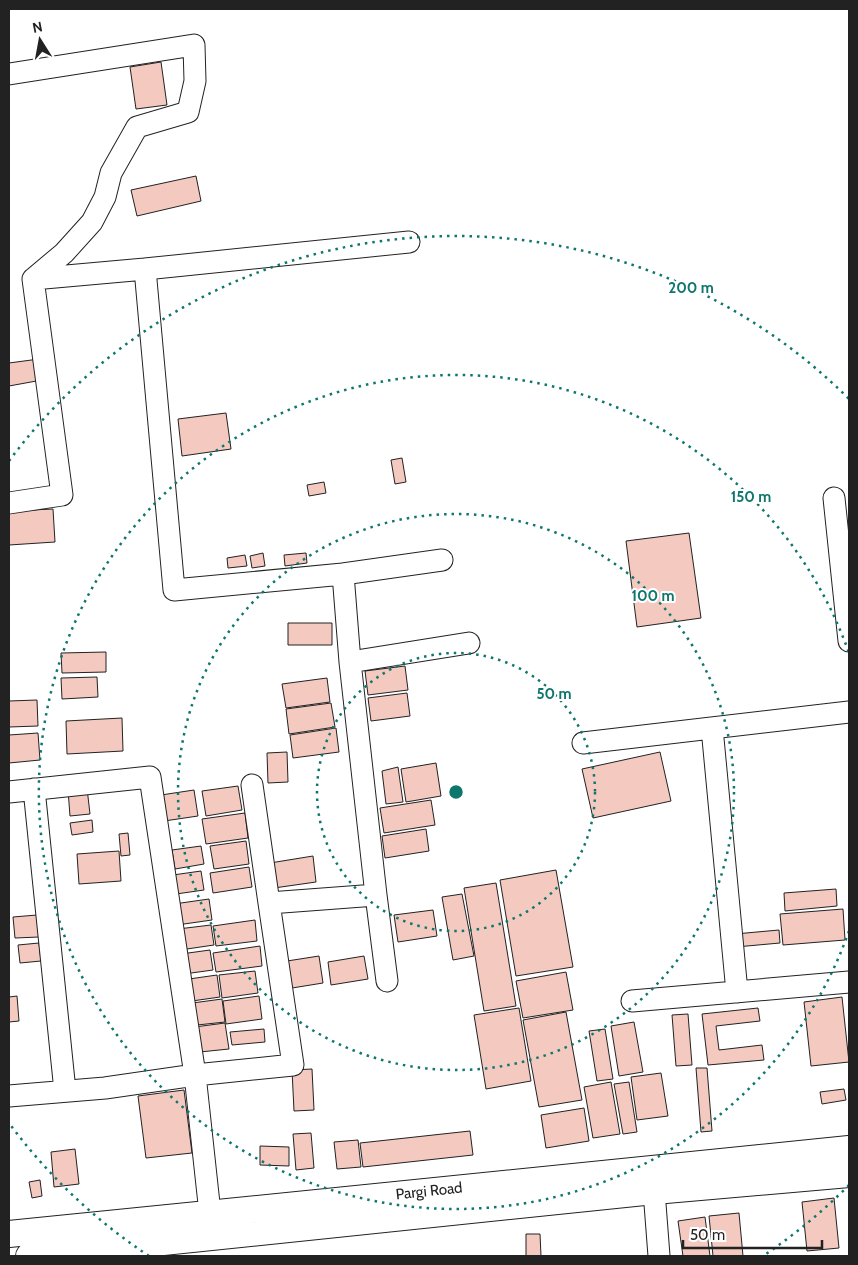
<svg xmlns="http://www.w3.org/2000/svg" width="858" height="1265" font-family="Cabin,sans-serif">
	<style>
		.building { fill: #f3c9c0; stroke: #222 }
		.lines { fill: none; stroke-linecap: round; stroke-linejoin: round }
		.minor-casing { stroke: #222; stroke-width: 23 }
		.major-casing { stroke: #222; stroke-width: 28 }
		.minor { stroke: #fff; stroke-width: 21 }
		.major { stroke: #fff; stroke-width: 26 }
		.ring { fill: none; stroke: #0f766e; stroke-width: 2.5; stroke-dasharray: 2.5 5 }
		.labels { text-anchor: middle; stroke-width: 4; stroke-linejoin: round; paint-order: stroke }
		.street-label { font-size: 15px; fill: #222; stroke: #fff }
		.centre { fill: #0f766e; stroke: #fff; stroke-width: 2.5 }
		.ring-label { font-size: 15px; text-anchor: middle; font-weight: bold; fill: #0f766e; stroke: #fff; stroke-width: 4; stroke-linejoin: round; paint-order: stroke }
	</style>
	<rect width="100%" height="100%" fill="#fff"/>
	<path class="building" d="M161 62 167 105 136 109 130 67Z
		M196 176 201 201 137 216 131 190Z
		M39 359 42 380 9 386V363Z
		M226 413 231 449 182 456 178 419Z
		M402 458 406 482 395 484 391 460Z
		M324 482 326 493 309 496 307 485Z
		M53 509 55 542 9 545V511Z
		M689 533 701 618 637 627 626 541Z
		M263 553 265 566 252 568 250 556Z
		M306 553 307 563 285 566 284 555Z
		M245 555 247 566 228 568 227 558Z
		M288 623H332V645H288Z
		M106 652V672L62 673 61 653Z
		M405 666 408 690 368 695 365 671Z
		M97 677 98 697 62 699 61 678Z
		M327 678 330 702 286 708 282 684Z
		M407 693 410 716 371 721 368 698Z
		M37 700 38 726 9 727V701Z
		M331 703 335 727 289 734 286 709Z
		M122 718 123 751 67 754 66 721Z
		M336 728 339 752 293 758 290 735Z
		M38 733 40 760 9 763V735Z
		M287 752 288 782 268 783 267 753Z
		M660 752 671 801 593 818 582 769Z
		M436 763 441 796 406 802 401 769Z
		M398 767 403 802 386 804 382 771Z
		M238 786 242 810 206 816 202 791Z
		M87 788 90 814 70 816 68 790Z
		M194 790 198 816 164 821 161 795Z
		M431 800 435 825 384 833 380 808Z
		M245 813 248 838 206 844 202 819Z
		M92 820 93 832 72 835 70 823Z
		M426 829 429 851 385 858 382 836Z
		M128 833 130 855 121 856 119 834Z
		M246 841 249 864 214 869 210 846Z
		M201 846 204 864 175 869 172 850Z
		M119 851 121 881 79 884 77 854Z
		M313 856 316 882 274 888 270 863Z
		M249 867 252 887 213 893 210 873Z
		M556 870 573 967 516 976 500 880Z
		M201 871 204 890 176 894 173 875Z
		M496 883 516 1006 484 1011 464 888Z
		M836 889 837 906 785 911 784 893Z
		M462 894 474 956 453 960 442 897Z
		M209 899 212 920 177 925 174 904Z
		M843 909 845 940 783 945 780 914Z
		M433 910 437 936 398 942 394 915Z
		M37 915 39 937 15 938 13 917Z
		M255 920 257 941 216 946 213 926Z
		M211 925 214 945 180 950 178 929Z
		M779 930 780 943 736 947 735 934Z
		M39 943 41 961 20 963 18 945Z
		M260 946 262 966 216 972 213 953Z
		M210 950 213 970 184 974 181 954Z
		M319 956 323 983 292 988 287 961Z
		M364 956 368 979 331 985 328 962Z
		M255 971 258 993 222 998 219 975Z
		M566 972 573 1010 523 1018 516 981Z
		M217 975 220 997 185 1002 182 980Z
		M17 996 19 1021 9 1022V997Z
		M259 996 262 1019 226 1024 223 1001Z
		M842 997 849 1062 811 1066 804 1002Z
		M222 999 225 1022 188 1026 185 1004Z
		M519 1008 531 1081 486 1089 474 1015Z
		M758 1008 760 1021 716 1026 719 1050 762 1045 764 1060 708 1065 702 1014Z
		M566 1012 582 1100 539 1107 523 1020Z
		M688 1014 692 1065 676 1066 672 1015Z
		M634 1022 643 1072 619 1076 611 1026Z
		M225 1023 229 1049 190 1053 187 1028Z
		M264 1029 265 1042 232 1045 230 1032Z
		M605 1029 613 1079 597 1081 589 1031Z
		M696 1068H707L712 1131 701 1132Z
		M312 1069 314 1110 294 1111 292 1070Z
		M661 1073 668 1116 637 1120 631 1077Z
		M611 1082 620 1134 593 1138 584 1087Z
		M629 1082 637 1132 623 1134 614 1084Z
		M844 1089 846 1100 822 1104 820 1092Z
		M184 1090 192 1153 146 1158 138 1096Z
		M584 1108 589 1141 546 1148 541 1115Z
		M470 1131 473 1155 363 1167 360 1143Z
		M311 1133 314 1168 296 1170 293 1134Z
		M358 1140 361 1167 337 1169 334 1142Z
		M260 1146 289 1147V1166L260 1165Z
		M75 1149 79 1184 54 1187 51 1152Z
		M40 1180 42 1196 32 1198 29 1182Z
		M834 1198 839 1248 807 1251 802 1202Z
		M739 1213 743 1256H713L709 1216Z
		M705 1217 710 1256H683L678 1221Z
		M526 1234H540L541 1256H526Z"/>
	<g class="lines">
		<defs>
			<path id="minor" d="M9 74 194 45 195 81 188 112 137 127 111 173 105 197 92 222 64 253 33 279
				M834 498 849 641
				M9 503 62 495 33 279 145 269
				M343 574 174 590 145 269 409 242
				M350 662 469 643
				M712 728 737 992
				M583 743 849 712
				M252 785 269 903
				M34 789 65 1091
				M9 792 150 777 195 1075 105 1088 9 1096
				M376 895 387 981
				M632 1001 849 982
				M654 1191 659 1256
				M210 1213 195 1075 293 1065 269 903 376 895 350 662 343 574 442 560"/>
			<path id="major" d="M9 1234 849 1149
				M29 1256 654 1191 849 1174"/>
		</defs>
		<use href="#minor" class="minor-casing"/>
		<use href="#major" class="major-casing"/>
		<use href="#minor" class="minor"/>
		<use href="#major" class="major"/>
	</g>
	<g class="ring">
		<circle cx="456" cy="792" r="139"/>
		<circle cx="456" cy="792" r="278"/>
		<path d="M849 931A417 417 0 1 1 849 653"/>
		<path d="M849 1185A556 556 0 0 1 763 1256M149 1256A556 556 0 0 1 9 1123M9 461A556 556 0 0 1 849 399"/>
	</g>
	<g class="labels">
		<g class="street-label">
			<text transform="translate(429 1191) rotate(-6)" y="5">Pargi Road</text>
		</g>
	</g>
	<circle cx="456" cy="792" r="8" class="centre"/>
	<g class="ring-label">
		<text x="691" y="293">200 m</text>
		<text x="751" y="502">150 m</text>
		<text x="653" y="601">100 m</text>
		<text x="554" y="699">50 m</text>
	</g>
	<rect width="858" height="1265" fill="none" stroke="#222222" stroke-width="20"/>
	<g transform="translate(40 40) rotate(349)" stroke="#ffffff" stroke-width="4" paint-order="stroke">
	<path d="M0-4L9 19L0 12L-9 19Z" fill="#222222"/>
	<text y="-8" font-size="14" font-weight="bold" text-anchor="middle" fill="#222222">N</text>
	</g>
	<path d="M683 1240v8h139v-8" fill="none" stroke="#222222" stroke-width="2.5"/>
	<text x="690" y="1240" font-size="15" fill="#222222" stroke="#ffffff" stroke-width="4" paint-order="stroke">50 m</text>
</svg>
